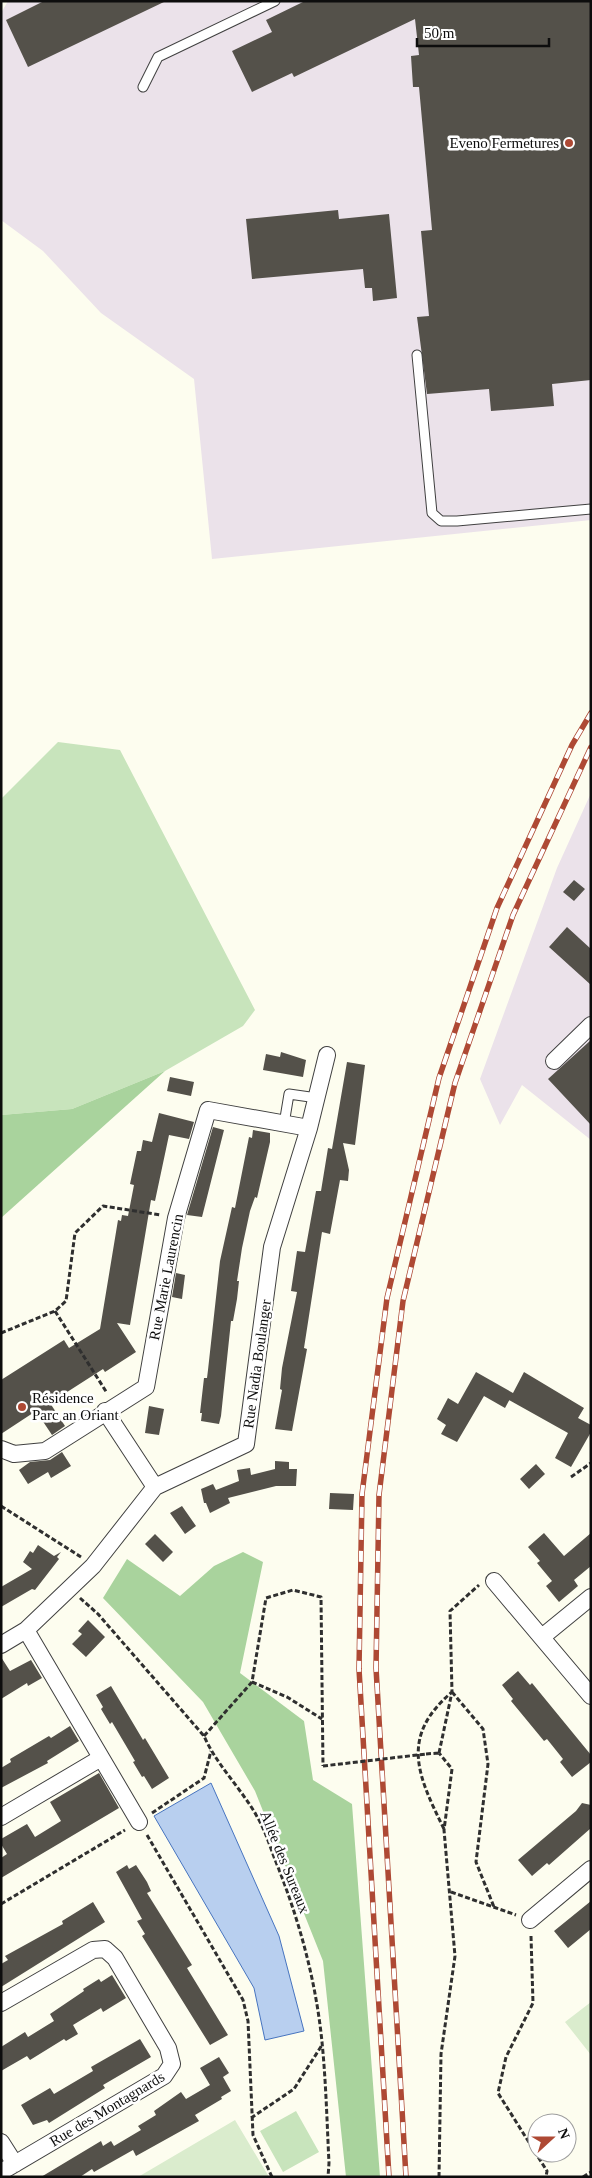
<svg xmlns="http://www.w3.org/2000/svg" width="592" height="2178" font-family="Georgia,serif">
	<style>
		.industrial { fill: #ebe2ea }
		.green { fill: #c8e4bc }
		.forest { fill: #a9d39d }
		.pitch { fill: #daeccd }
		.water { fill: #b8cfef; stroke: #4774bf }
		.building { fill: #54514a }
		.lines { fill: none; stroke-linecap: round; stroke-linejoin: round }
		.lane-casing { stroke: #404040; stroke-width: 11 }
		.street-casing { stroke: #404040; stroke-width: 18 }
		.path { stroke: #2f2f2f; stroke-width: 3; stroke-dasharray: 5 2.5; stroke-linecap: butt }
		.lane { stroke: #fff; stroke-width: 9 }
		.street { stroke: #fff; stroke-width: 16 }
		.rail-casing { stroke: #ae4934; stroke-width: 5.5 }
		.rail { stroke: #fff; stroke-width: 4; stroke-dasharray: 11; stroke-linecap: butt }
		.path-bridge { stroke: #2f2f2f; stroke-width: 3; stroke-dasharray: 5 2.5; stroke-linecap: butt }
		.poi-dot { fill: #ae4934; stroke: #fff; stroke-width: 2 }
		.labels { text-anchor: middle; stroke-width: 5; stroke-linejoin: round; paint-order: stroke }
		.poi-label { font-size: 15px; fill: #0d0d0d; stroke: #fff; text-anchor: end }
		.street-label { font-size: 15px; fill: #0d0d0d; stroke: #fff }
	</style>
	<rect width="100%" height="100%" fill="#fdfdef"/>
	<path class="industrial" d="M8 1H591V520L212 559 194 379 101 313 43 251 1 220V13Z
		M591 793V1140L522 1085 500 1125 480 1079 557 868Z"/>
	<path class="green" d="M58 742 120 750 255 1010 243 1026 165 1071 72 1109 1 1115V799Z
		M296 2111 319 2152 283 2172 260 2131Z"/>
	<path class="forest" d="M165 1071 1 1218V1115L72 1109Z
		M243 1552 263 1562 240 1673 304 1721 313 1780 352 1804 380 2177H346L323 1961 255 1791 203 1702 103 1598 127 1559 180 1596 214 1566Z"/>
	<path class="pitch" d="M591 2002V2055L565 2022Z
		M235 2120 269 2177H138Z"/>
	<path class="water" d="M211 1783 279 1936 304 2031 265 2040 254 1988 154 1816Z"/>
	<path class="building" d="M44 1H166L28 67 6 20Z
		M305 1H591V380L552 384 554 406 491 411 489 389 427 394 417 317 429 316 421 231 432 230 419 87H413L411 56 419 55 415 19 294 77 292 73 252 92 232 51 272 32 266 20Z
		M338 210 339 219 389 214 397 298 373 301 372 288H365L363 269 252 279 246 219Z
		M574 880 585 889 574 901 563 892Z
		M567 927 591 949V985L549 947Z
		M591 1040V1125L548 1079Z
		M281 1052 306 1060 303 1077 263 1070 266 1054 280 1057Z
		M347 1062 365 1065 355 1145 343 1143 349 1170 348 1181 340 1180 330 1234 322 1232 304 1348 307 1349 292 1431 275 1429 282 1390 280 1389 282 1368 297 1292 291 1291 297 1251 305 1252 316 1191H321L328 1148 332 1149Z
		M170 1077 194 1082 191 1096 167 1091Z
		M159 1113 194 1122 189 1139 169 1135 155 1201 151 1200 130 1325 117 1323 136 1352 105 1372 103 1369 50 1403 65 1426 52 1435 36 1411 1 1434V1380L64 1340 69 1348 100 1329 118 1220 121 1221 122 1215 128 1216 134 1185 130 1184 137 1151H141L143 1140 152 1142Z
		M213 1127 224 1130 202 1217 187 1215Z
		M253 1130 270 1133V1142L257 1198 255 1197 250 1211 242 1248 237 1281H239L237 1299 233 1321H231L221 1416 219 1424 201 1421 202 1413H200L204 1378H207L208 1370 220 1261 232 1207 235 1208 249 1137 252 1138Z
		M176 1273 185 1275 182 1299 172 1297Z
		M476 1372 513 1393 524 1372 584 1408 578 1418 591 1425V1432L571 1467 555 1458 568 1433 509 1400 511 1397 505 1408 484 1396 457 1442 441 1434 446 1425 437 1419 448 1398 458 1404Z
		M149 1406 164 1409 159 1435 145 1433Z
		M62 1452 71 1466 51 1478 48 1472 28 1484 19 1470 30 1462 50 1460Z
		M275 1461 289 1462V1469H297L296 1486H276L228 1498 230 1503 210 1513 206 1503H204L201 1489 213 1484 216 1490 239 1481 237 1470 250 1468 251 1475 275 1469Z
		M536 1464 545 1474 529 1489 520 1479Z
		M330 1493 354 1494 353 1510 329 1509Z
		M182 1506 196 1526 185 1534 170 1513Z
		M544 1533 564 1556 591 1533V1566L574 1580 578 1586 559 1602 546 1586 552 1581 537 1563 540 1561 528 1547Z
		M155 1534 173 1552 163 1562 145 1544Z
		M38 1545 54 1556 61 1552 57 1557 59 1559 35 1590 32 1589 1 1607V1587L32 1569 23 1562 30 1551 33 1553Z
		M88 1620 105 1637 86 1657 72 1644 82 1634 78 1631Z
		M1 1657 10 1671 31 1660 42 1678 28 1686 27 1683 1 1699Z
		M518 1671 530 1685 532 1683 591 1755V1762L572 1777 560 1762 563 1759 547 1739 544 1741 511 1701 513 1699 502 1685Z
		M111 1686 143 1740 145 1738 169 1778 152 1789 144 1776 142 1777 133 1762 135 1761 112 1722 110 1724 101 1709 103 1707 96 1695Z
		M70 1726 79 1741 47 1761 48 1763 1 1788V1768L11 1762 10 1759 49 1736 51 1738Z
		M99 1773 119 1808 1 1878V1858L7 1854 1 1844V1839L27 1824 35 1837 61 1821 50 1802Z
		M582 1803 591 1805V1828L549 1865 547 1863 532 1876 518 1860 576 1811Z
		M127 1865 129 1869 136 1865 147 1882 151 1891 147 1893 192 1965 187 1968 228 2035 210 2045 142 1936 145 1934 137 1921 142 1919 116 1872Z
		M591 1901V1929L568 1948 554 1931Z
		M93 1902 105 1922 1 1987V1964L8 1960 5 1956 63 1924 62 1921Z
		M112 1975 126 1998 103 2012 101 2008 73 2025 78 2034 66 2041 64 2039 30 2060 27 2056 1 2071V2047L25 2032 28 2037 54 2021 50 2014 84 1991 83 1989 99 1979 101 1982Z
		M140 2039 151 2057 103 2085 105 2088 49 2123 47 2120 33 2125 21 2105 50 2088 54 2094 93 2071 91 2067Z
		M219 2057 229 2073 223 2077 231 2091 221 2097 222 2099 195 2115 199 2121 136 2156 133 2150 94 2172 92 2169 80 2177H41L101 2141 103 2146 111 2141 114 2146 141 2130 138 2126 156 2115 154 2111 181 2092 186 2099 210 2085 200 2068Z"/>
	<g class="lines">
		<defs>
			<path id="lane" d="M143 87 158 57 275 1
				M417 355 432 513 441 521H457L591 509
				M284 1124 289 1094 317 1098"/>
			<path id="street" d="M554 1061 591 1025
				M105 1411 155 1487
				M1 1449 14 1454 45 1451 146 1387 176 1218 208 1110 309 1128
				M494 1581 591 1696
				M26 1630 139 1822
				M542 1637 591 1597
				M1 1645 26 1630 93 1566 155 1487 246 1444 272 1247 309 1128 327 1055
				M1 1817 101 1758
				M530 1920 591 1869
				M1 2003 93 1950 105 1949 115 1958 168 2048 172 2064 164 2076 1 2172
				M1 2142 15 2164"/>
		</defs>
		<use href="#lane" class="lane-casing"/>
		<use href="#street" class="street-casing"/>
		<path class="path" d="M55 1311 107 1393
			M1 1333 55 1311 66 1301 75 1233 103 1206 161 1215
			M571 1477 591 1463
			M1 1506 81 1557
			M80 1598 98 1614 204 1736C218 1768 246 1793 261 1824 268 1838 272 1853 278 1867 300 1923 316 1982 322 2042 326 2082 327 2123 329 2163L328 2177
			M252 1682 287 1697 322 1719
			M452 1692 483 1729 488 1764 476 1862 494 1907
			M204 1736 252 1682 266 1598 293 1590 321 1597 323 1766
			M439 1753 452 1692 450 1611 479 1585
			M426 1754 439 1753
			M152 1813 204 1778 211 1751
			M444 1829C418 1776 399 1737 452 1692
			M147 1835 243 2000 248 2021 253 2135 272 2177
			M451 1892 516 1915
			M1 1904 125 1830
			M531 1936 533 2003 506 2057 498 2093 547 2171 546 2177
			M251 2118 294 2089 322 2045
			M439 2177 441 2054 455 1956 444 1830 452 1769 439 1753
			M583 2177 591 2172"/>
		<use href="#lane" class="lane"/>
		<use href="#street" class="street"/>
		<defs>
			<path id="rail" d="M389 2177 359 1669 362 1494 387 1298 439 1078 497 908 572 745 591 713
				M406 2177 376 1668 379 1495 403 1301 455 1083 513 915 591 747"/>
		</defs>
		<use href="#rail" class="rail-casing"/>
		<use href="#rail" class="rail"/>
		<path class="path-bridge" d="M323 1766 426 1754"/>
	</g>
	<g class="poi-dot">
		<circle cx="569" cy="143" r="5"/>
		<circle cx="22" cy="1407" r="5"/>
	</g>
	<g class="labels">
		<g class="poi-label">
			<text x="559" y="148">Eveno Fermetures</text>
			<text x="32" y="1403" text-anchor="start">Résidence<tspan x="32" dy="17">Parc an Oriant</tspan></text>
		</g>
		<g class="street-label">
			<text transform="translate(166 1277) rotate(-79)" y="5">Rue Marie Laurencin</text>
			<text transform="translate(257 1364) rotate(-82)" y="5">Rue Nadia Boulanger</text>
			<text transform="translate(285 1862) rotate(68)" y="5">Allée des Sureaux</text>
			<text transform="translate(107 2109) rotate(-31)" y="5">Rue des Montagnards</text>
		</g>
	</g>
	<rect width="592" height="2178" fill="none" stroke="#0d0d0d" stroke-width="5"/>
	<g transform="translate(552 2138) rotate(69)"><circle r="24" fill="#ffffff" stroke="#9e9e9e"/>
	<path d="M0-4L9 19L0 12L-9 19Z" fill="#ae4934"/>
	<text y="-8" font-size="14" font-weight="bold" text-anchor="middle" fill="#0d0d0d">N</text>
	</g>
	<path d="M417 38v8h132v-8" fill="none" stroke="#0d0d0d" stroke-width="2.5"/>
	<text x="424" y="38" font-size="15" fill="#0d0d0d" stroke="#ffffff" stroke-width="4" paint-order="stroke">50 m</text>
</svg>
